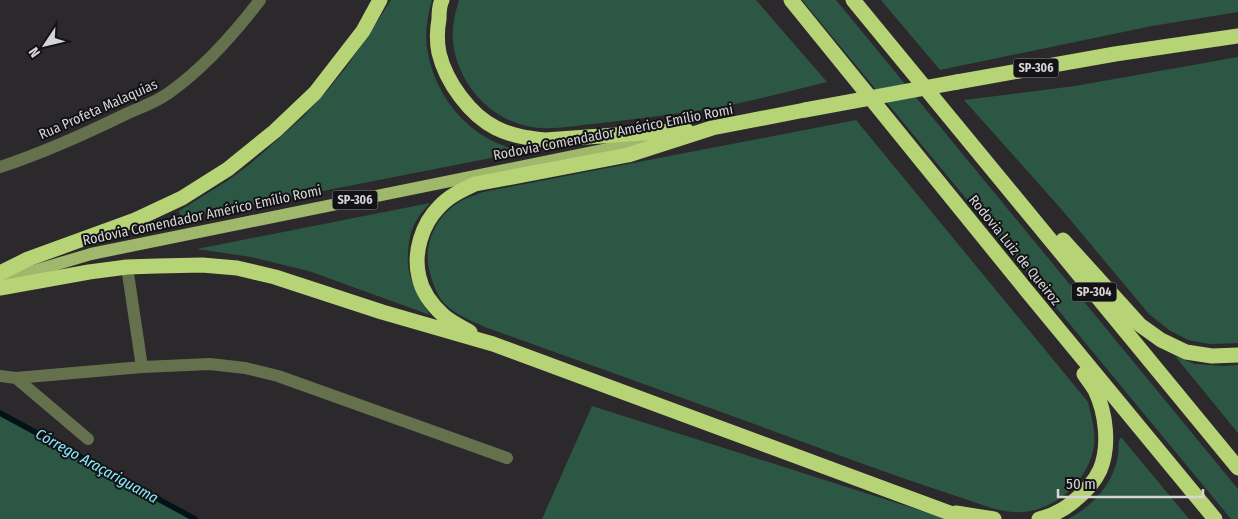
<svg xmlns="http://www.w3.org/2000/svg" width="1238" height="519" font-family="'Fira Sans Condensed',sans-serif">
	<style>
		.green { fill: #2d5745 }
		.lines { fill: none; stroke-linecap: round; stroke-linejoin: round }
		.stream { stroke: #021216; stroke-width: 5.5 }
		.minor { stroke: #65714d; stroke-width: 12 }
		.major { stroke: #9fb86b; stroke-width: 12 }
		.highway { stroke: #b6d476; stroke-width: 15 }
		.highway-bridge { stroke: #b6d476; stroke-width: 15 }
		.labels { text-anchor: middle; stroke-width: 4; stroke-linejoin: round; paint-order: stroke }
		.shield { fill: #131214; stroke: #9c9a9c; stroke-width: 1 }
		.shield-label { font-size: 12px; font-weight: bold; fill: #d6d4d7 }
		.street-label { font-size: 14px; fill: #d6d4d7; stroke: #131214 }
		.water-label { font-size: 15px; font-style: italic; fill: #89eafd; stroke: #131214 }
	</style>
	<rect width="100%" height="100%" fill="#2c292d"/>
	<path class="green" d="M391 0H432C427 17 424 36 428 53 433 84 453 115 479 133 492 142 506 147 521 152L181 219 179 211 227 181 249 165 304 116 326 92 345 69 371 31Z
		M459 0H756L827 82C795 90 763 98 731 105 685 113 638 119 592 124 572 126 547 131 527 126 500 120 477 102 464 77 450 50 450 28 459 0Z
		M802 0H836L1238 489V519H1231Z
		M881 0H1238V12L1152 26 940 70Z
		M1238 57V343L1210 344 1188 340 1169 330 1149 314 1062 210 964 100 1075 86Z
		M856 120 1088 402C1091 416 1096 431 1094 446 1088 483 1051 515 1013 512 996 511 978 503 962 498 922 485 883 471 844 457 725 413 605 370 485 327 472 321 456 315 445 304 437 296 433 284 430 273 422 245 436 215 461 201 468 197 476 195 483 192Z
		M430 203C426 208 421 212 418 218 413 225 410 234 409 243 404 273 414 290 430 315L309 271 251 257 197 249Z
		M1175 356 1195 364 1223 366 1238 365V433Z
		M592 406 947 519H542Z
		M0 413 195 519H0Z
		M1121 437 1189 519H1068C1093 506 1113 484 1118 456 1119 449 1117 443 1121 437Z"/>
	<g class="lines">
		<path class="stream" d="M0 413 195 519"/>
		<path class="minor" d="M0 167C43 153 85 134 126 114 139 108 159 101 170 92 205 67 234 34 260 0
			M127 267 142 367
			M0 376 16 378 142 367 210 364 245 368 278 376 507 458
			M16 378 88 439"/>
		<path class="major" d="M0 281 91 254 662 138"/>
		<path class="highway" d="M442 0C439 6 439 12 439 19 437 30 437 43 439 53 446 82 470 115 496 128 512 136 528 138 545 140L686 130
			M791 0 1027 291 1215 519
			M853 0 1238 468
			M957 82 1115 54 1238 36
			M1063 240 1140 325 1161 340 1186 352 1212 356 1238 355
			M0 273 28 259 135 220 182 198 228 169 275 131 315 93 363 31 380 0
			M0 288 89 272 127 267 157 266 202 265 237 268 275 277 382 312 493 344 966 519
			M470 332C461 327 451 322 444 316 433 306 422 292 419 277 413 253 422 224 439 207 449 196 462 190 475 184L628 155 712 128 805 110
			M956 513 994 519
			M1039 519C1051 516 1063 510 1073 502 1084 493 1094 483 1100 470 1110 446 1106 413 1095 390 1092 385 1088 380 1084 374"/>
		<path class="highway-bridge" d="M805 110 957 82"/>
	</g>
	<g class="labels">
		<g class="shield">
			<rect x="1013.5" y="58.5" width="45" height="19" rx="4"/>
			<rect x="332.5" y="190.5" width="45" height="19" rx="4"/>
			<rect x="1071.5" y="282.5" width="45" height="19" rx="4"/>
		</g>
		<g class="shield-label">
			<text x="1036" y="72">SP-306</text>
			<text x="355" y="204">SP-306</text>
			<text x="1094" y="296">SP-304</text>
		</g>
		<g class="street-label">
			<text transform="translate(98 109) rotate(-24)" y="5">Rua Profeta Malaquias</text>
			<text transform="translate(613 132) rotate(-11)" y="5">Rodovia Comendador Américo Emílio Romi</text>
			<text transform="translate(202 215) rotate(-12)" y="5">Rodovia Comendador Américo Emílio Romi</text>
			<text transform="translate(1015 250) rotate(51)" y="5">Rodovia Luiz de Queiroz</text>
		</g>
		<g class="water-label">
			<text transform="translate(97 466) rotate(29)" y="5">Córrego Araçariguama</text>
		</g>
	</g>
	<g transform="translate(45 45) rotate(235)" stroke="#131214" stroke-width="4" paint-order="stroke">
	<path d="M0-4L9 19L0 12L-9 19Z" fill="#d6d4d7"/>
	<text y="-8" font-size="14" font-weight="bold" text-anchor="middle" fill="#d6d4d7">N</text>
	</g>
	<path d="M1058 489v8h145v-8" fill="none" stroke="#d6d4d7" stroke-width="2.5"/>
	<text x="1066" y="489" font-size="15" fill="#d6d4d7" stroke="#131214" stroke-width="4" paint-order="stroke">50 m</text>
</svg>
